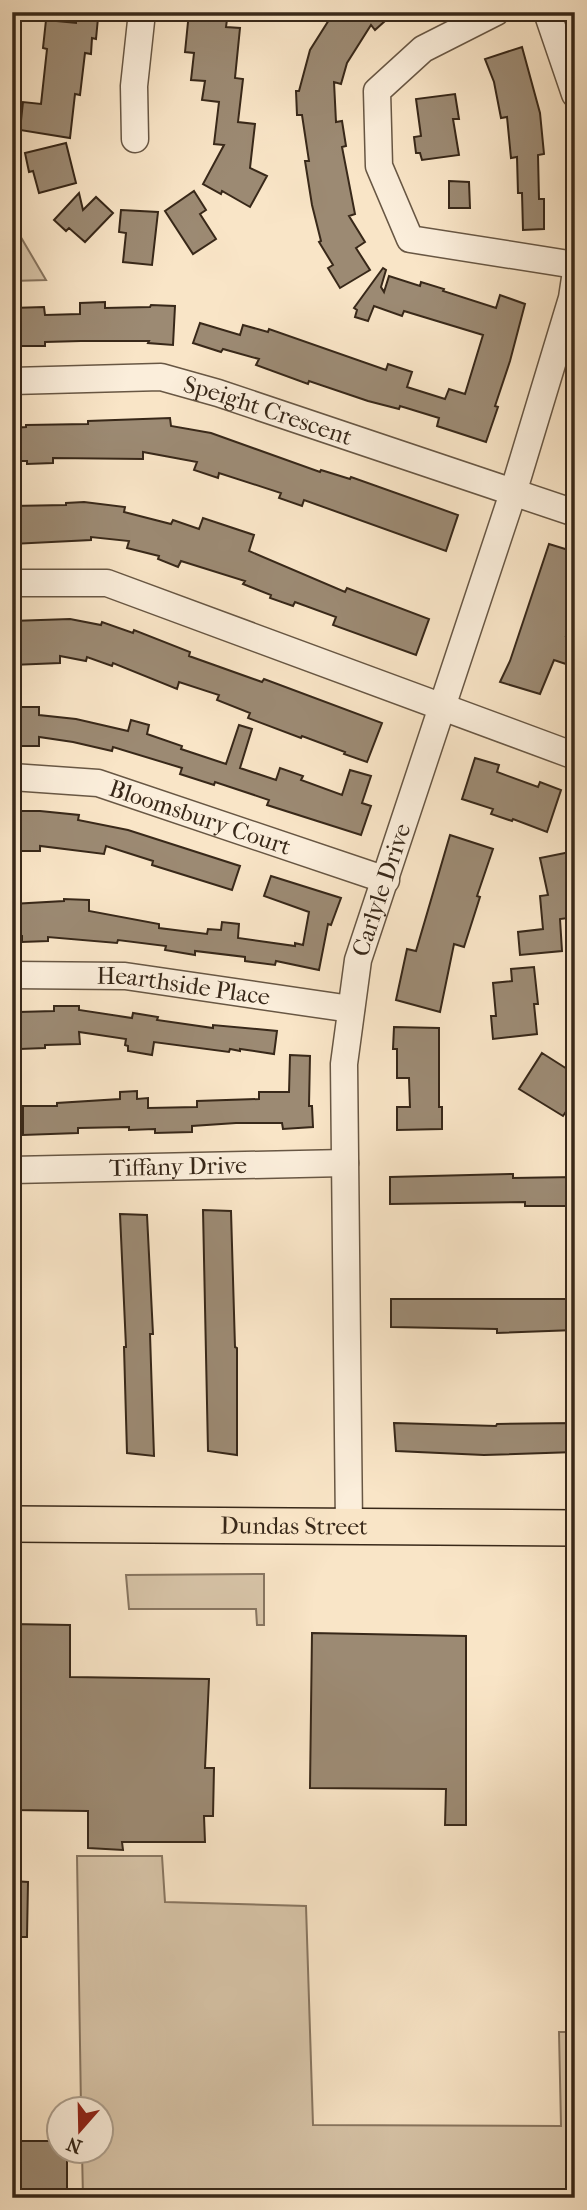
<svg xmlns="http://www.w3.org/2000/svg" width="587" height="2210" font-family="'IM FELL French Canon',serif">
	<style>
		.green { fill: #d8c5a9; stroke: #887661; stroke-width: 2 }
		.building { fill: #9c8a73; stroke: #382819; stroke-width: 2 }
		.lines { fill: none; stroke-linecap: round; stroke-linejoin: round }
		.minor-casing { stroke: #685744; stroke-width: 29 }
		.major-casing { stroke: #382819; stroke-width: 38 }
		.minor { stroke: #fbeedb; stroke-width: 26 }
		.major { stroke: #f9e5c7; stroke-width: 35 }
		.labels { text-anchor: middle; stroke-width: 5; stroke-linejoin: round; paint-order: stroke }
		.street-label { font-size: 24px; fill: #382819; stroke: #fbeedb }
	</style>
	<rect width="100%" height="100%" fill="#f9e5c7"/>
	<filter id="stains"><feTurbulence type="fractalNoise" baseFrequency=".00286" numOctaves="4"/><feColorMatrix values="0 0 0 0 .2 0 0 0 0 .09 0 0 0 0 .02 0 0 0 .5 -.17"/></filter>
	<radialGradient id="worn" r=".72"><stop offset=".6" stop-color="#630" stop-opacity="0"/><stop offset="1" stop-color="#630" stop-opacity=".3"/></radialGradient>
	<path class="green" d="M12 222 46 280 12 281Z
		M264 1574V1625H257L256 1609H129L126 1575Z
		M77 1856H162L165 1902 306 1906 313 2125 561 2126 559 2032H575V2198H83L82 2151 102 2150V2108H81Z"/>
	<path class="building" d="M189 12H228L226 27 240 28 235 78 243 79 238 122 255 124 250 168 267 176 250 207 222 191 221 194 203 184 224 145 214 144 219 102 202 100 205 81 191 80 194 53 185 52Z
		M334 12H395L375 30 371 25 347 63 341 84 334 82 336 122 342 121 346 146 342 147 355 214 349 216 365 242 356 248 370 270 340 288 328 268 333 265 319 242 321 241 312 205 305 161H309L302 115H297L296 91H299L310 50Z
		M76 16 98 18 96 39 92 38 91 54 85 53 80 95 75 94 70 138 20 130 23 102 41 104 47 49 43 48 46 20 76 23Z
		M522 47 540 113 544 154 538 155 539 199H544V229L523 230 522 193H518L517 157 511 158 507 117 501 118 494 82 485 59Z
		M455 94 459 119H453L459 155 422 160 420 153H416L414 137 421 136 416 99Z
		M66 143 76 183 39 193 33 171 29 172 25 153Z
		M449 181 469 182 470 208H449Z
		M194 191 206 210 200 214 216 239 193 254 165 211Z
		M79 193 83 210 96 197 113 213 85 242 69 228 66 231 54 220Z
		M121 210 158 212 152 265 123 262 126 233 119 232Z
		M383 268 386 270 381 287 384 292 389 276 420 286 421 282 444 289 443 291 496 308 500 295 525 304 510 361 495 406 498 407 486 442 437 426 439 418 400 406 399 409 368 401 309 381 308 384 256 365 259 359 223 349 221 352 193 343 200 323 240 335 243 325 268 332 269 329 386 370 388 364 412 372 407 387 445 399 449 389 465 394 483 335 404 311 402 316 374 306 368 321 355 317 357 310 354 308Z
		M105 302V308L150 307 151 305 175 306 173 345 148 343 149 341H81L45 342V346H12V308L44 307 45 315 80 314V303Z
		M170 418 171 426 211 433 320 472 321 470 350 479 351 477 458 515 446 551 304 500 302 506 279 498 281 493 219 473 218 478 194 470 197 462 143 452V459L53 458V463L27 464V461H12V428L26 427V425L88 424V421Z
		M84 502 125 507 124 512 171 524 173 520 199 529 203 518 254 535 249 551 345 592 347 588 429 619 416 655 333 625 336 617 295 602 293 606 270 598 271 595 243 584 245 581 181 561 178 567 158 559 159 556 127 548 129 541 91 537V540L12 544V506L66 505V503Z
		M549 544 575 552V610L566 636 575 637V667L554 660 540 694 500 682 510 661Z
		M70 619 101 625 102 622 133 633 134 630 190 652 189 656 262 682 264 679 382 723 367 762 344 754 345 752 302 736 301 738 248 718 250 713 217 700 219 695 179 682 177 689 113 663 112 666 87 657 86 661 60 656V663L12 665V621Z
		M14 707H39V715L76 719 128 731 131 720 149 725 147 734 182 746 181 749 226 764 239 725 252 729 240 768 276 780 280 768 303 776 301 780 342 795 350 770 371 776 362 803 371 806 361 835 267 805 269 800 215 782 214 785 180 774 182 768 113 747 112 751 73 742 39 737V746H15Z
		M475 758 499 765 497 772 538 787 540 782 561 790 547 832 513 819 512 821 491 814 493 809 462 799Z
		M15 811H40L79 815 78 820 128 830 240 866 232 890 152 865 153 861 106 846 104 854 40 846V851H16Z
		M450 835 493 849 477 896 480 897 464 947 454 944 440 1012 396 1000 407 949 416 951Z
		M575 851V917L560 919 562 951 520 955 518 932 543 929 540 896 548 895 540 858Z
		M271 876 341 898 331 925 328 924 319 970 276 961 275 965 245 961V957L195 951V955L165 950 166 946 118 940 117 943 48 937V941L22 942V936L12 937V904L64 901V899L89 900V911L159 924V928L207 934 208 929 221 930 222 922 239 924 238 938 295 946V943L303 945 309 912 264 896Z
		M534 967 538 1004H534L537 1034 493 1039 491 1016H496L493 983 512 981 511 969Z
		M54 1006H79V1010L132 1018 133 1013 158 1017 157 1020 213 1028V1025L277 1031 274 1054 240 1049V1051L230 1049 229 1052 154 1042 152 1055 128 1051V1046L125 1045 126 1039 79 1032 80 1044 45 1045V1048L20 1049 19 1012 54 1011Z
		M394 1027 439 1028V1107H442V1129L397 1130V1107H410L409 1078H397V1049H393Z
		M542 1053 575 1074V1098L563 1116 519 1089Z
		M290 1055 310 1056 309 1106H312L313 1127 283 1129 282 1123H236L192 1126V1132L155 1133V1129L129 1130V1127L78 1128V1133L23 1135V1106H57V1103L120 1099V1092L137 1091V1099L148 1098V1108L197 1107V1101L259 1099V1092H289Z
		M513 1174V1178L575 1177V1206H525V1202L390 1204V1177Z
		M203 1210 231 1211 235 1347 237 1348V1455L208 1451Z
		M120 1214 147 1215 153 1334H150L154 1456 127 1453 124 1347H126Z
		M391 1299H575V1330L497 1333V1329L391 1327Z
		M394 1423 496 1426 497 1424 575 1423V1452L484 1455 396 1451Z
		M12 1624 70 1625V1677L209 1679 205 1768H214L213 1816H204L205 1842H122L123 1850 88 1848V1811L12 1810Z
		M312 1633 466 1636V1825H445L446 1789 310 1788Z
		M12 1881 28 1882 27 1937H12Z
		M12 2141H60V2151H67V2194L12 2192Z"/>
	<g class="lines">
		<defs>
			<g id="minor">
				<path d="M496 12 423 49 377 91 379 166 410 239 575 265"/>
				<path d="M547 12 575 94"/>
				<path d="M135 139 134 86 142 12"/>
				<path id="s1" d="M12 381 161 377 218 393 575 513"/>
				<path d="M12 583H107L575 756"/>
				<path id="s2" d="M12 777 98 783 386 880"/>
				<path id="s3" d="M12 975 125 976 351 1009"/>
				<path id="s4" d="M12 1170 345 1163"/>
				<path id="s5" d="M349 1527 344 1064 358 960 513 493 572 298 575 278"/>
			</g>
			<g id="major">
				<path id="s6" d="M12 1524 575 1528"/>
			</g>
		</defs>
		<use href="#minor" class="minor-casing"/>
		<use href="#major" class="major-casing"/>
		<use href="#minor" class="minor"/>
		<use href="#major" class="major"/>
	</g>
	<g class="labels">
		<g class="street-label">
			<text dy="8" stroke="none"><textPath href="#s1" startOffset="261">Speight Crescent</textPath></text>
			<text dy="8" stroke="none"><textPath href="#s2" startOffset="194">Bloomsbury Court</textPath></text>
			<text dy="8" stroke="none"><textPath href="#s5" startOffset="642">Carlyle Drive</textPath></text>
			<text dy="8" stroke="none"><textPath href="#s3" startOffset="172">Hearthside Place</textPath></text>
			<text dy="8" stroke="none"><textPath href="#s4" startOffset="166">Tiffany Drive</textPath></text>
			<text dy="8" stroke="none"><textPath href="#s6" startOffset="282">Dundas Street</textPath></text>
		</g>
	</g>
	<rect width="587" height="2210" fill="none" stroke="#f9e5c7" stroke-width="42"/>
	<rect x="14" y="14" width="559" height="2182" fill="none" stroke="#382819" stroke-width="3.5"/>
	<rect x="21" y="21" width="545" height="2168" fill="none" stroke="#382819" stroke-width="2"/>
	<g transform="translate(80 2130) rotate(200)"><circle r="33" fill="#fbeedb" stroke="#ad9f8d" stroke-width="2"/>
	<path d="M0-5L12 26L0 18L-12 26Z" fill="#8f2418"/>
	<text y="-10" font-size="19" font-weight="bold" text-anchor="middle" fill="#382819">N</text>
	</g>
	<rect width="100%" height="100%" filter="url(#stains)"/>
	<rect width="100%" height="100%" fill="url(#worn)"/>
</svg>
